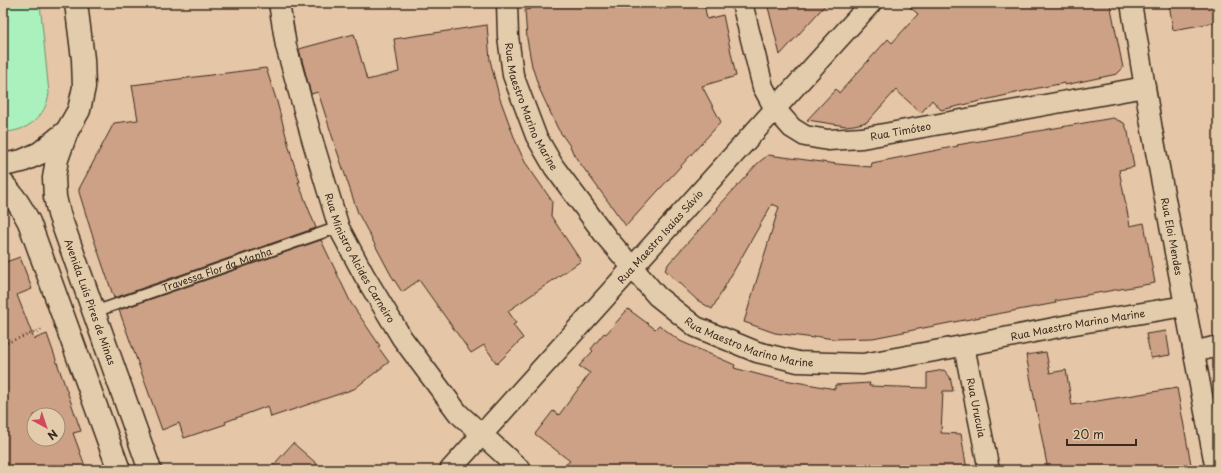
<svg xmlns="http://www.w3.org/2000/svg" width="1221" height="473" font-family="'Playpen Sans',sans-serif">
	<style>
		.green { fill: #abf1be; stroke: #738e6e }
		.building { fill: #cda186; stroke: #3b2a1e; fill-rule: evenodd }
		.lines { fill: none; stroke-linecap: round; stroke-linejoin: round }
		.lane-casing { stroke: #3b2a1e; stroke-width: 13 }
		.street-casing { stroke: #3b2a1e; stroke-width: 23 }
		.secondary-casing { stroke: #3b2a1e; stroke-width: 25 }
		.path { stroke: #3b2a1e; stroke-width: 2.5; stroke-dasharray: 1 3; stroke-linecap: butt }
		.lane { stroke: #e2ccab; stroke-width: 10 }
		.street { stroke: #e2ccab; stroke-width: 20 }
		.secondary { stroke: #e2ccab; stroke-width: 22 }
		.labels { text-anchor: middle; stroke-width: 3; stroke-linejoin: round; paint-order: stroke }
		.street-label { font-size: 10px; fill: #3b2a1e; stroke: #e2ccab }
	</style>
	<rect width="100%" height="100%" fill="#e5c7a7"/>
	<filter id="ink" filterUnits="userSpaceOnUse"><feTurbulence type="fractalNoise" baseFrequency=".025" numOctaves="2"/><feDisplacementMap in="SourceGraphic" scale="8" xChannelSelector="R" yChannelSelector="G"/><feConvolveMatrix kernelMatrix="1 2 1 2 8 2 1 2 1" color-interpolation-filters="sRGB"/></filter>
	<g filter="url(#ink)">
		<path class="green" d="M3 3H40L49 93C46 117 27 132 3 132Z"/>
		<path class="building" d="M530 3H663L665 9 692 3H704L707 19 723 15 736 76 702 86 721 122 626 226 574 155 570 146 558 129 539 88 532 66 527 39 525 10 531 9Z
			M767 3H827L780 55Z
			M905 3H1110L1123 68 1117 74 1065 85V83L1038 88 941 110 932 100 921 113 896 90 867 122 854 125 846 126 807 120 836 89 839 93 888 39 892 43 918 14Z
			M1169 3H1218V22L1173 30Z
			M487 25 490 60 499 96 517 145 525 162 552 201 551 216 581 261 508 311 516 323 513 325 523 338 497 364 484 345 471 353 419 280 402 292 391 275 358 213 335 145 318 92 311 94 299 49 354 34 367 80 399 72 394 39Z
			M266 68 277 102 292 158 300 182H298L316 228 114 298 91 231 79 192V189L114 123 138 120 132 85Z
			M1113 118 1124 123 1128 132 1134 167 1119 170 1130 226 1144 223 1155 283 1086 295V296L1055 301 1056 303 954 322 873 338 833 339 815 336 814 338 775 333 744 322 779 207 772 204 712 309 697 300 665 270 669 263 718 209 717 208 758 163 768 155 837 164 871 167 872 163 958 146 957 145Z
			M321 240 351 303 380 346 378 347 389 362 354 389 271 417 268 406 225 422 226 424 184 438 179 423 162 430 119 310Z
			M20 257 32 289 17 295 34 339 47 334 81 431 73 433 85 466 75 470H3V263ZM34 415H58V439H34Z
			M628 309 655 329 659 325 680 341 735 365 734 368 768 377 835 389V385L870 383 869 386 927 388V373L944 370 950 377 953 391H943L941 433 961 434 967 470H925V468H889V470H559L570 461 535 434 553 411 559 415 590 373 579 366 593 351 591 349 604 333 606 334Z
			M1166 331 1170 355 1151 358 1146 334Z
			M1046 352 1050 373 1066 370 1072 405 1177 388 1192 470H1048L1026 355Z
			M293 443 324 470H269Z"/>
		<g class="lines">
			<defs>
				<g id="lane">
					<path id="s1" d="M94 312 339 227"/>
				</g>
				<g id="street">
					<path id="s2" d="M279 3 286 46 313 142 339 228 364 275 402 338 458 413 521 470"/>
					<path id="s3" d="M507 3 508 36 513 75 536 136 554 167 607 238 657 296 696 327 757 352 798 362 863 364 984 342 1069 325 1185 306"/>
					<path id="s4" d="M742 3 763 87 775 109 792 128 805 136 828 140 862 138 1145 87"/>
					<path id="s5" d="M1131 3 1152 130 1216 470"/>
					<path id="s6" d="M964 346 989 470"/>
					<path d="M1194 352 1218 346"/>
					<path id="s7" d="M450 470 775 109 871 3"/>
				</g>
				<g id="secondary">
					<path id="s8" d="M76 3 83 59 84 87 79 110 67 131 57 159 54 178 55 197 59 214 150 470"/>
					<path d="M3 165 22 161 40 153 67 131"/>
					<path d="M3 184C14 196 22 208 29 222L119 470"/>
				</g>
			</defs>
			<use href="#lane" class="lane-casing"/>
			<use href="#street" class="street-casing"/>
			<use href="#secondary" class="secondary-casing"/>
			<path class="path" d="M3 344 44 329"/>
			<use href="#lane" class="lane"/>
			<use href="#street" class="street"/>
			<use href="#secondary" class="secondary"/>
		</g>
	</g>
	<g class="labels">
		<g class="street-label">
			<text dy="4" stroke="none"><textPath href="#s3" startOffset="108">Rua Maestro Marino Marine</textPath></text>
			<text dy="4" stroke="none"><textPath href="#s4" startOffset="249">Rua Timóteo</textPath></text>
			<text dy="4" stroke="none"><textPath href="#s7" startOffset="314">Rua Maestro Isaias Sávio</textPath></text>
			<text dy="4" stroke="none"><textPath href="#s5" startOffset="237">Rua Eloi Mendes</textPath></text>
			<text dy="4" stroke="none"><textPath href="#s2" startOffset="269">Rua Ministro Alcides Carneiro</textPath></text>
			<text dy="4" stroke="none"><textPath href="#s1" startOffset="130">Travessa Flor da Manha</textPath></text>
			<text dy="4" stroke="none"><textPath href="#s8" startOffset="311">Avenida Luís Pires de Minas</textPath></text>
			<text dy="4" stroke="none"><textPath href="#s3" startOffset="780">Rua Maestro Marino Marine</textPath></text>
			<text dy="4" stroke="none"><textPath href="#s3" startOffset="444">Rua Maestro Marino Marine</textPath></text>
			<text dy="4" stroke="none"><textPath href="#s6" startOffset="63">Rua Urucuia</textPath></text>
		</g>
	</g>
	<rect width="1221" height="473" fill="none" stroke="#e2ccab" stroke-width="16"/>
	<rect x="8" y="8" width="1205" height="457" fill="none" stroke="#3b2a1e" stroke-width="1.5" filter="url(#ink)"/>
	<g transform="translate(46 427) rotate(140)"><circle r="19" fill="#e2ccab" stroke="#9f8b73"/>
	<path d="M0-3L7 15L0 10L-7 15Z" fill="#d1495b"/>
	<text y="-6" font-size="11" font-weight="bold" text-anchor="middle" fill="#3b2a1e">N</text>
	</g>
	<path d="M1067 439v6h69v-6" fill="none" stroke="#3b2a1e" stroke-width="2"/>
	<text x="1073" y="439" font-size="12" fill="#3b2a1e" stroke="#e2ccab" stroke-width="3" paint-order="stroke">20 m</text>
</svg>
